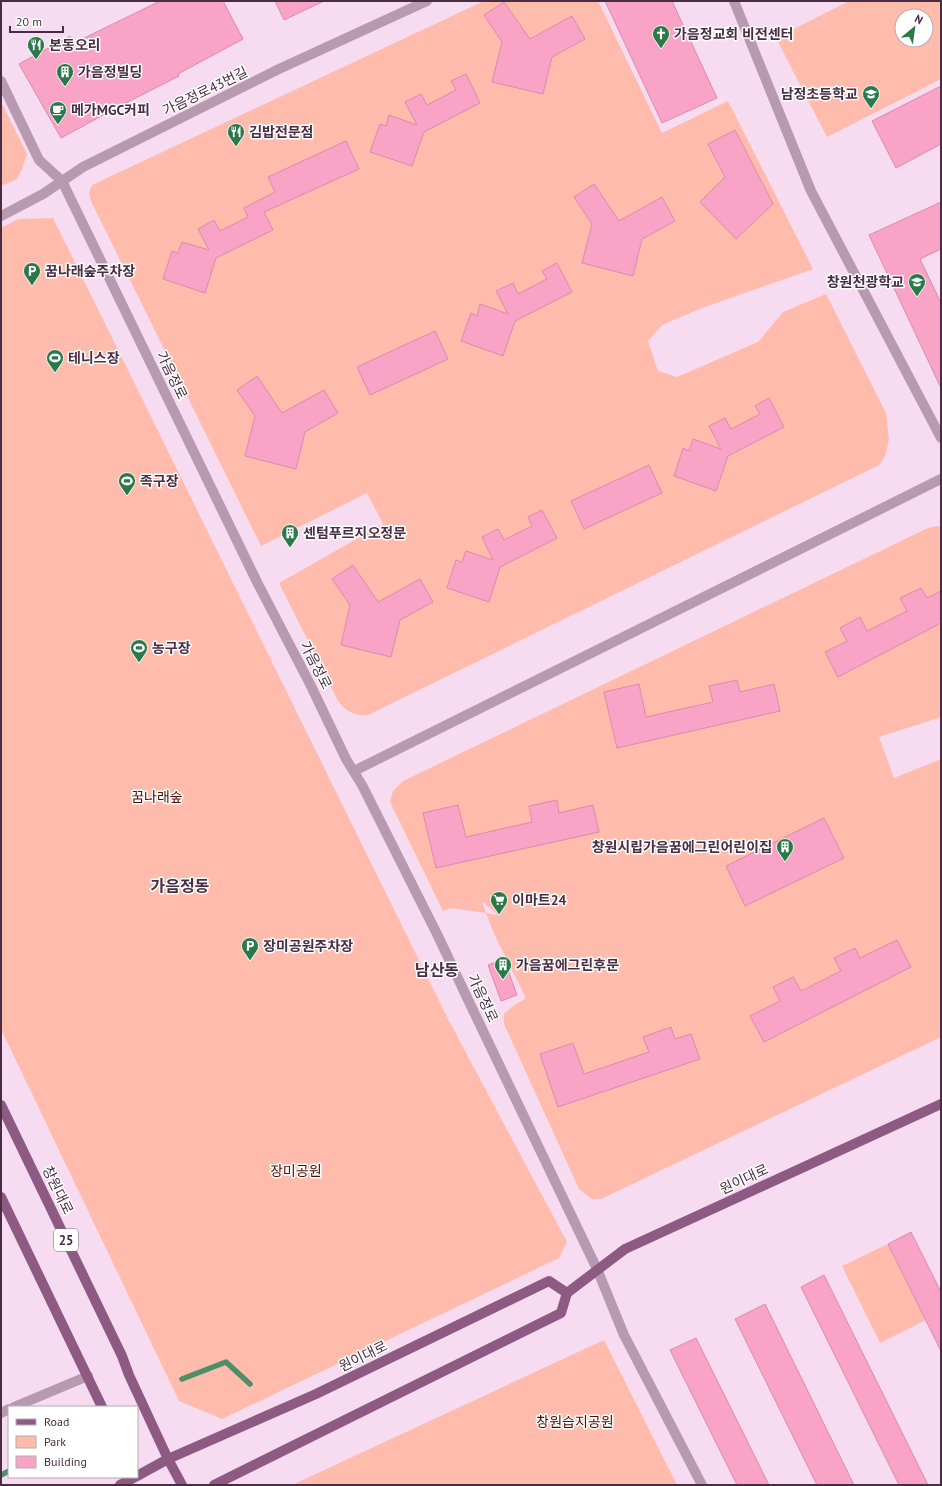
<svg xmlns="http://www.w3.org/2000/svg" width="942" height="1486" font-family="'PT Sans','Noto Sans KR',sans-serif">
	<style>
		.green { fill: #ffbbab; fill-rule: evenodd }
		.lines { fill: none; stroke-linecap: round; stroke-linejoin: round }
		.stream { stroke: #4e8f69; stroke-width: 5.5 }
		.building { fill: #f9a3c6; stroke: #db8bac }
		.minor { stroke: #b799b0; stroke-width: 10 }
		.major { stroke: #8d5a83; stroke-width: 10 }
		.labels { text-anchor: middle; stroke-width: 3; stroke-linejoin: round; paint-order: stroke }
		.shield { fill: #fff; stroke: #7f6c7b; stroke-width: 1 }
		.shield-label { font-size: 13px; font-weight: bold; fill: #482d43 }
		.poi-label { font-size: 14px; font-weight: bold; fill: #482d43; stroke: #fff; text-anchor: start }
		.street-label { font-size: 14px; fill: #482d43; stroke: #fff }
		.park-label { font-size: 14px; fill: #510f02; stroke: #fff }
		.quarter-label { font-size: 16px; font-weight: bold; fill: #482d43; stroke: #fff }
	</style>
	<rect width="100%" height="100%" fill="#f7dbf1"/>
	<path class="green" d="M484 1H598L662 133 728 101 813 269 702 308 662 325 648 341 658 371 677 377 758 342 783 312 826 294 886 413 889 440 885 456 879 465 368 715C354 716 347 712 338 701L279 583 383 524 367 493 261 546 91 201 89 193 92 185Z
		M849 1H941V79L827 137 776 38ZM902 16H926V40H902Z
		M1 102 27 154 22 169 17 179 1 186Z
		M53 218 448 1019 567 1242 559 1258 222 1419 179 1401 1 1029V228L18 219Z
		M938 526 941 528V717L879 737 894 778 941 759V1037L601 1199H592L579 1189 504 1024V1014L513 1006 525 999V996L495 936 486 913 450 908 443 911 390 802 393 791 403 781 928 528ZM482 902H483L498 915 486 913Z
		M888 1244 926 1320 880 1343 842 1266Z
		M604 1340 677 1485H292Z"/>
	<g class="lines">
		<path class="stream" d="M182 1379 226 1362 250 1384
			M1 1475 9 1471"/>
	</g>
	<path class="building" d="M160 1H223L243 39 178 74 179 76 118 107 61 138 19 64 70 36 74 43Z
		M275 1H324L284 20Z
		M605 1H672L717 98 662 123Z
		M504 2 530 39 572 16 585 39 552 57 543 94 492 82 502 42 484 15Z
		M466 74 480 103 424 132 412 166 370 152 380 124 386 126 389 115 417 125 405 102 421 94 427 105 456 90 451 81Z
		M941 86V144L896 168 872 121Z
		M735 130 773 204 736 239 700 202 725 177 708 144Z
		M346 141 359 169 264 212 273 230 216 258 205 293 163 279 172 251 178 253 182 242 209 250 198 229 214 220 220 231 248 217 244 208 275 192 268 177Z
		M594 184 619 221 662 197 675 221 642 239 633 276 582 263 592 224 574 197Z
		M941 202V249L920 259 941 303V388L869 235Z
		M557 263 572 292 515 321 503 356 461 341 471 313 477 316 480 304 508 314 496 291 513 283 518 294 547 279 542 271Z
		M435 331 448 359 370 395 357 367Z
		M257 376 282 413 324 390 338 413 305 432 296 469 245 456 255 416 237 390Z
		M769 398 784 427 728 456 716 491 674 476 683 448 689 451 693 439 721 449 709 426 725 418 731 429 760 414 755 406Z
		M649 465 662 493 584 529 571 501Z
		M542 510 557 538 500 567 489 602 447 588 456 560 462 562 466 551 493 560 482 537 498 529 504 540 532 526 528 517Z
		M353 565 378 602 420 579 433 602 400 620 391 657 341 645 350 605 332 579Z
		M921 588 927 598 941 591V623L838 677 825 652 847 641 840 628 860 617 867 631 907 611 900 598Z
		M737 680 740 692 774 684 780 711 617 748 604 692 639 684 646 717 713 702 709 686Z
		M557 800 559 813 593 805 599 832 436 868 423 813 458 805 466 837 532 822 529 806Z
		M824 818 844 858 745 906 726 866Z
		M897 940 911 967 764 1042 750 1016 780 1001 773 987 793 977 801 991 841 971 834 958 855 948 860 958Z
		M504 959 517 995 501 1001 488 965Z
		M671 1027 675 1039 691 1034 700 1059 558 1107 540 1054 573 1043 584 1074 649 1052 643 1037Z
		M911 1232 941 1292V1351L888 1244Z
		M824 1275 928 1485H899L801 1287Z
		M765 1304 854 1485H817L735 1319Z
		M696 1338 769 1485H737L670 1350Z"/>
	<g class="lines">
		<path class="minor" d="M734 1 811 191 941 438
			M1 81 39 160 62 181 257 582 310 684 346 759 362 785 438 936 471 1006 597 1269 624 1335 702 1485
			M1 216 43 194 83 167 279 69 427 1
			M354 771 941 479
			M14 1407 88 1376
			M1 1413 9 1409"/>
		<path class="major" d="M1 1105 122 1356 129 1375 168 1459 182 1485
			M1 1197 102 1407
			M137 1476 168 1459 316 1394 549 1281 567 1293
			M120 1485 135 1477
			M214 1485 561 1313 567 1293 625 1249 941 1104"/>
	</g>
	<defs>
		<symbol id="church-pin" viewBox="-11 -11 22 30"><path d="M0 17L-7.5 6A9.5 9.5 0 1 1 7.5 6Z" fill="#297949" stroke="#fff"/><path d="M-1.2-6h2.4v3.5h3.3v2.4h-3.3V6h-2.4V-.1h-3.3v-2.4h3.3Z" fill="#fff"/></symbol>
		<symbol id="restaurant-pin" viewBox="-11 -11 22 30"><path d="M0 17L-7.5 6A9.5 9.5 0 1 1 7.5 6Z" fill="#297949" stroke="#fff"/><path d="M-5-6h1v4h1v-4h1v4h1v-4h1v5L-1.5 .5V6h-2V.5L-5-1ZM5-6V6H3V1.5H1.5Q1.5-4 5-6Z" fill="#fff"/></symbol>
		<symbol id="building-pin" viewBox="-11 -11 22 30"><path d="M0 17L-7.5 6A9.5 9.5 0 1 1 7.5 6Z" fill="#297949" stroke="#fff"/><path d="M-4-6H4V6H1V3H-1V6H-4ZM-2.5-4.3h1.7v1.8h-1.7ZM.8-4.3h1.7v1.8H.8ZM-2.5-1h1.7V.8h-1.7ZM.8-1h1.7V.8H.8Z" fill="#fff"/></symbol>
		<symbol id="school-pin" viewBox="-11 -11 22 30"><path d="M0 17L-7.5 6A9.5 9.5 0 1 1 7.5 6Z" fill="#297949" stroke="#fff"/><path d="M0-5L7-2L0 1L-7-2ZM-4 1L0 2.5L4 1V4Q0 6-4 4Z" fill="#fff"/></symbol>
		<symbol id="cafe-pin" viewBox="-11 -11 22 30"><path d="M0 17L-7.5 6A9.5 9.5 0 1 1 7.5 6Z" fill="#297949" stroke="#fff"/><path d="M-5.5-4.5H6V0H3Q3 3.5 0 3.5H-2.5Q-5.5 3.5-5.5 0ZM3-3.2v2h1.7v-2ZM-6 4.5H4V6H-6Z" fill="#fff"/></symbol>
		<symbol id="parking-pin" viewBox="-11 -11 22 30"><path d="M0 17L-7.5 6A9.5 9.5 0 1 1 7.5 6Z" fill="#297949" stroke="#fff"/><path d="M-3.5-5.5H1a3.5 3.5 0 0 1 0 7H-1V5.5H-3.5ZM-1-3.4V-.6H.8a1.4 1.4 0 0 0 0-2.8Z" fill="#fff"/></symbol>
		<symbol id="stadium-pin" viewBox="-11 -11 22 30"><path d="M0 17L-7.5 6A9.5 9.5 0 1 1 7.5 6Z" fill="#297949" stroke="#fff"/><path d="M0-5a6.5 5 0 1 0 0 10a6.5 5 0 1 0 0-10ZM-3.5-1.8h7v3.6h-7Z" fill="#fff"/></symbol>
		<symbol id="supermarket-pin" viewBox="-11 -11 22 30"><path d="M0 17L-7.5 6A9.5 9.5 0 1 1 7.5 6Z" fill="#297949" stroke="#fff"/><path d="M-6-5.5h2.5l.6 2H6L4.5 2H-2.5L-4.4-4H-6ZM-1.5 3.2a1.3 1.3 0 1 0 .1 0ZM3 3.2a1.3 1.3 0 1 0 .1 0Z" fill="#fff"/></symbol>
	</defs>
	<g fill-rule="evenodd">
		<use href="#church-pin" x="651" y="24" width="20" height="27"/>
		<use href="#restaurant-pin" x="26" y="35" width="20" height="27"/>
		<use href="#building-pin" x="55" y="62" width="20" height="27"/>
		<use href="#school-pin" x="861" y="84" width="20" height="27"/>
		<use href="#cafe-pin" x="48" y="100" width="20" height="27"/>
		<use href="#restaurant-pin" x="226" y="122" width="20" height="27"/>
		<use href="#parking-pin" x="22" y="261" width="20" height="27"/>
		<use href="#school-pin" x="907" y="272" width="20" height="27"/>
		<use href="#stadium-pin" x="45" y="348" width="20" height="27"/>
		<use href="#stadium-pin" x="117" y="471" width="20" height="27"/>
		<use href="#building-pin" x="280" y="523" width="20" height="27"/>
		<use href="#stadium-pin" x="129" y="638" width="20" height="27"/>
		<use href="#building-pin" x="775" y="837" width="20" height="27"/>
		<use href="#supermarket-pin" x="489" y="890" width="20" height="27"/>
		<use href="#parking-pin" x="240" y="936" width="20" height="27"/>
		<use href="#building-pin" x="493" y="955" width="20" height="27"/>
	</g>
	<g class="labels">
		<rect class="shield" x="54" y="1229" width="24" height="22" rx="3"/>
		<g class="shield-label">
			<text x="66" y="1245">25</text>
		</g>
		<g class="poi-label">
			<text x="674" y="39">가음정교회 비전센터</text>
			<text x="49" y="50">본동오리</text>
			<text x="78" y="77">가음정빌딩</text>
			<text x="858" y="99" text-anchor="end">남정초등학교</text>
			<text x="71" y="115">메가MGC커피</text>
			<text x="249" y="137">김밥전문점</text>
			<text x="45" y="276">꿈나래숲주차장</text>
			<text x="904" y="287" text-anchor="end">창원천광학교</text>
			<text x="68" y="363">테니스장</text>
			<text x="140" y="486">족구장</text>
			<text x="303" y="538">센텀푸르지오정문</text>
			<text x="152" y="653">농구장</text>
			<text x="772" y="852" text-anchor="end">창원시립가음꿈에그린어린이집</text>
			<text x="512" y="905">이마트24</text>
			<text x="263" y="951">장미공원주차장</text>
			<text x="516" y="970">가음꿈에그린후문</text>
		</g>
		<g class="street-label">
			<text transform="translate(205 91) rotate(-26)" y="5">가음정로43번길</text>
			<text transform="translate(172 375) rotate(64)" y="5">가음정로</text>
			<text transform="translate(316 665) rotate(63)" y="5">가음정로</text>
			<text transform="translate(483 998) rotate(65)" y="5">가음정로</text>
			<text transform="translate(744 1179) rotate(-25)" y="5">원이대로</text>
			<text transform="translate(58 1190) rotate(64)" y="5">창원대로</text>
			<text transform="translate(363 1356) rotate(-26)" y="5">원이대로</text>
		</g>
		<g class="park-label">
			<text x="157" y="802">꿈나래숲</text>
			<text x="296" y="1176">장미공원</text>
			<text x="575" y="1427">창원습지공원</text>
		</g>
		<g class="quarter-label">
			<text x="180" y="892">가음정동</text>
			<text x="437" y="976">남산동</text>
		</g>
	</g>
	<rect width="942" height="1486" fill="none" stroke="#482d43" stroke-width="4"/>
	<rect x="8" y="1406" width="130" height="72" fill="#ffffff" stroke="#b6abb4"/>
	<rect x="16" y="1419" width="20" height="6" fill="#8d5a83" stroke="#b6abb4"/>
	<text x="44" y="1426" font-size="12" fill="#482d43">Road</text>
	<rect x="16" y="1436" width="20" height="12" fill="#ffbbab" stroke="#b6abb4"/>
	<text x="44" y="1446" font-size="12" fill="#482d43">Park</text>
	<rect x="16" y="1456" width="20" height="12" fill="#f9a3c6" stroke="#b6abb4"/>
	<text x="44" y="1466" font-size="12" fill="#482d43">Building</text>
	<g transform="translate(914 28) rotate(29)"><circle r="19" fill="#ffffff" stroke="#b6abb4"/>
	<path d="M0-3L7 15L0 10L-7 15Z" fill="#297949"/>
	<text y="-6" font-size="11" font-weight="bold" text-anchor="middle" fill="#482d43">N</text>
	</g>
	<path d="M10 26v6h53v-6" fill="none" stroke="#482d43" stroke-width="2"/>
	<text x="16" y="26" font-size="12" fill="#482d43" stroke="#ffffff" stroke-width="3" paint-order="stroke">20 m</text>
</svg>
